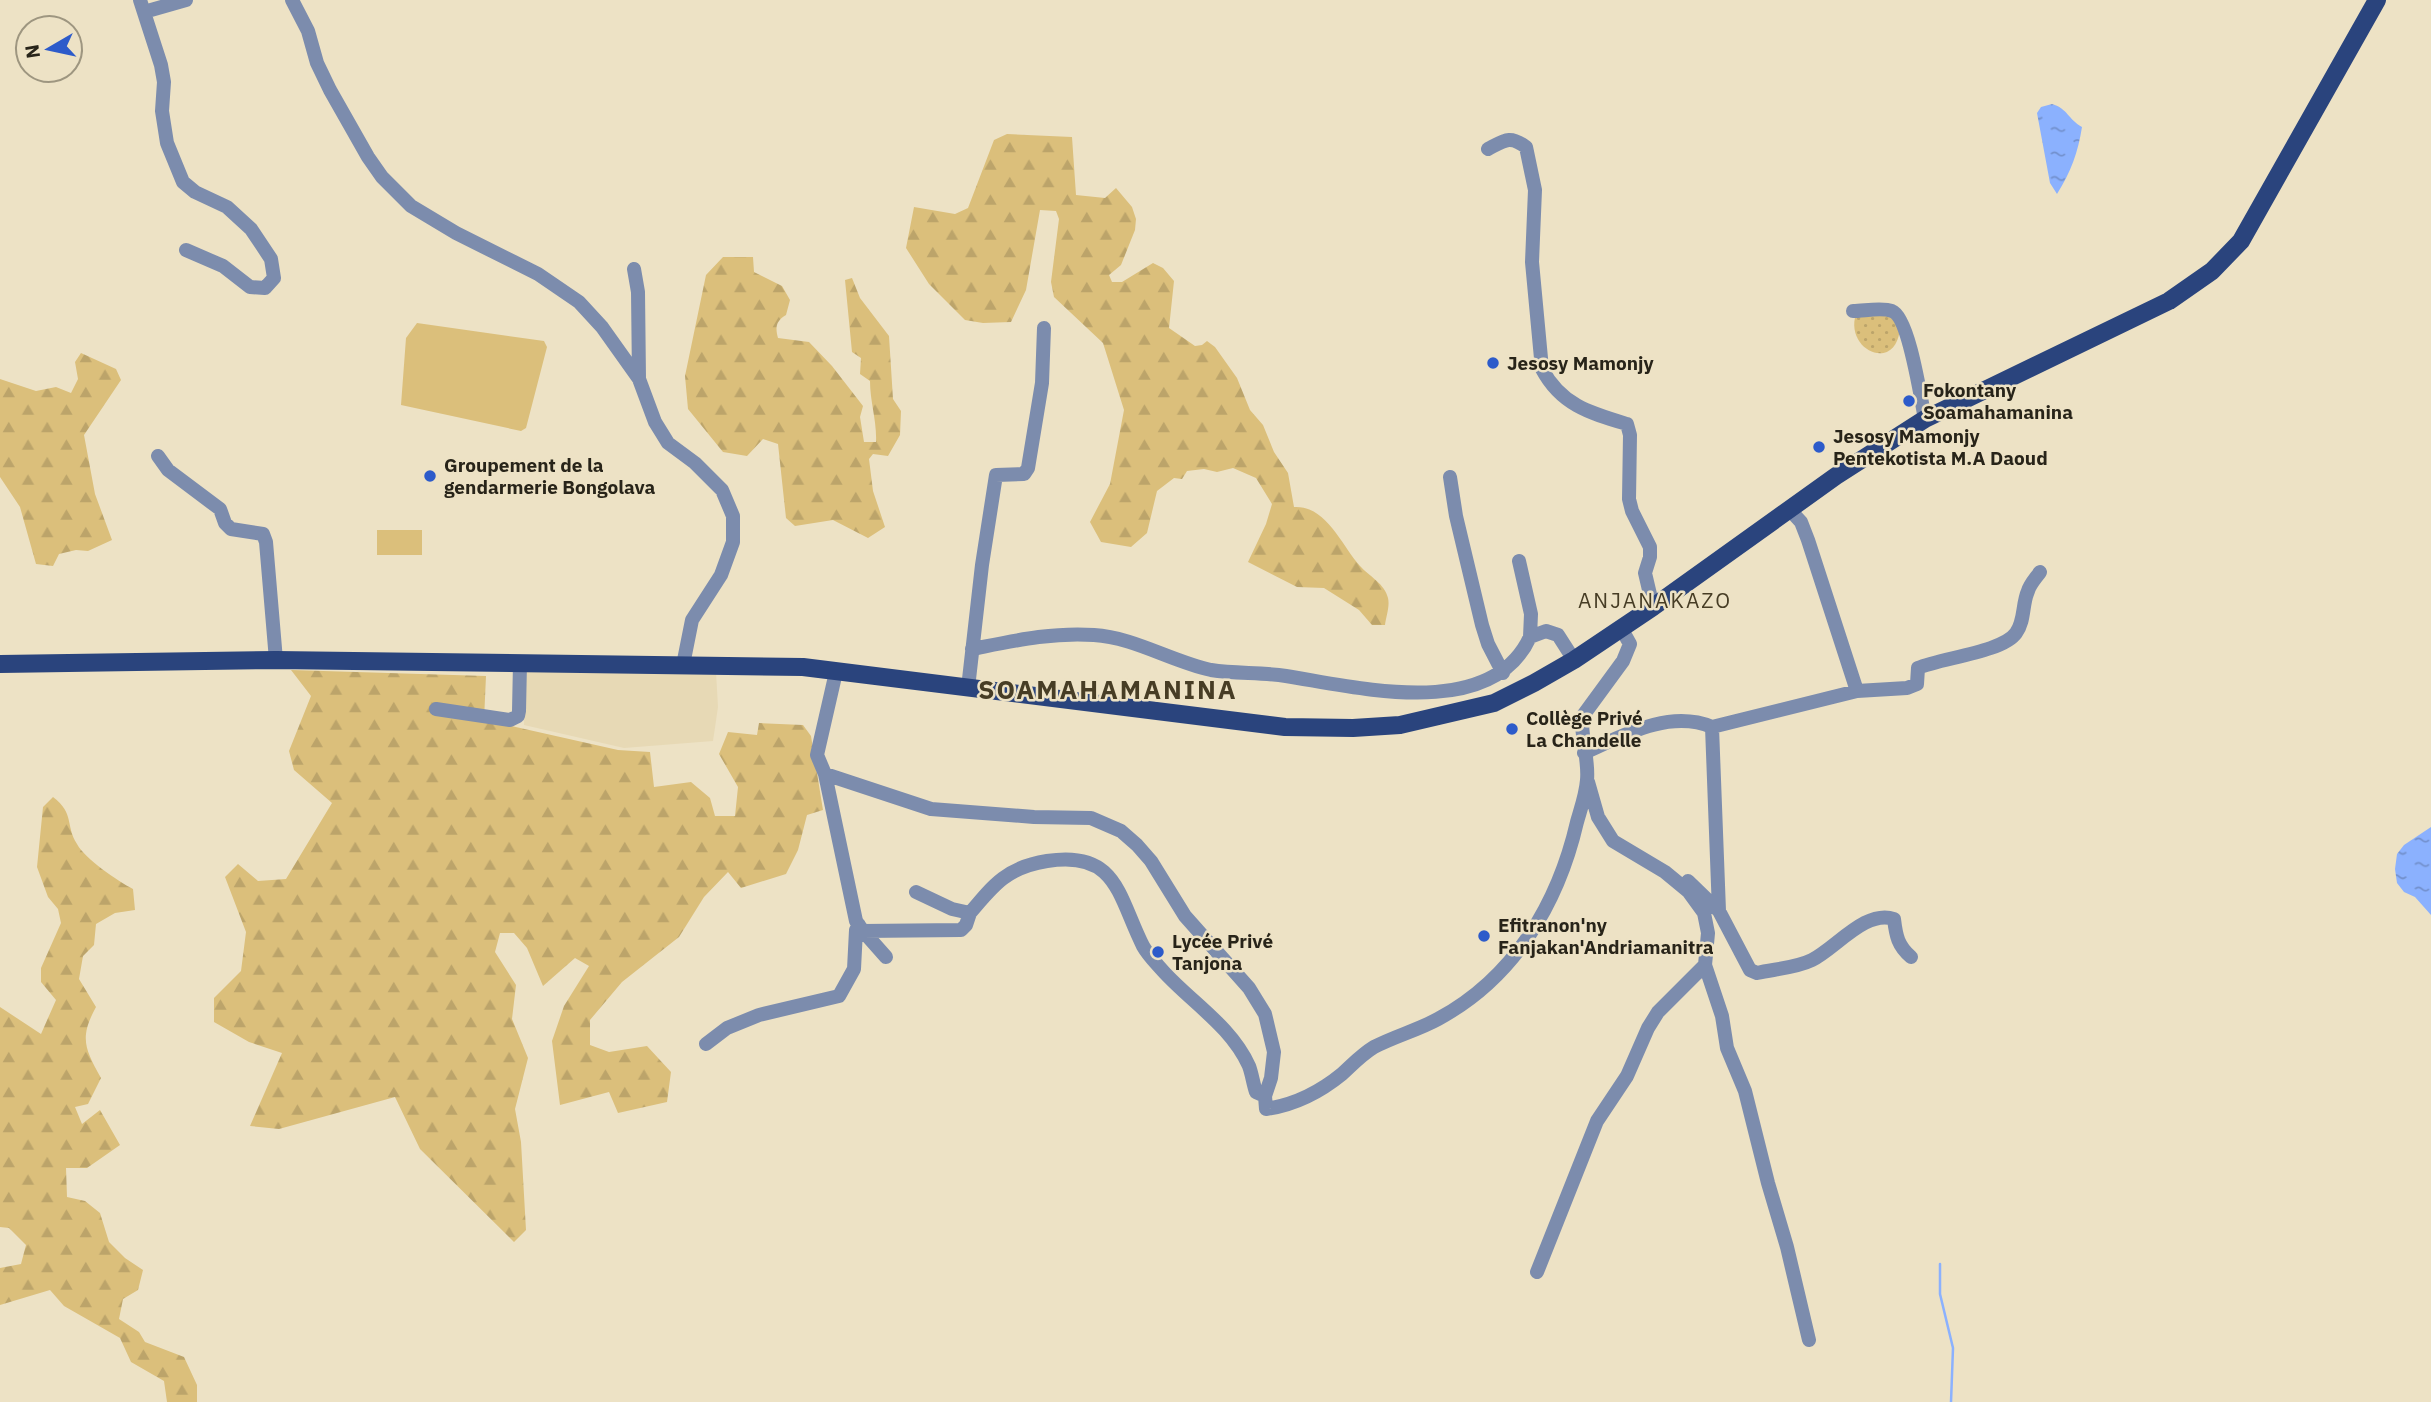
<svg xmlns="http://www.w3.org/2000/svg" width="2431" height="1402" font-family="'IBM Plex Sans',sans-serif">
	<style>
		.built { fill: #e7d9b5 }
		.forest { fill: url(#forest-firs) }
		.garden { fill: url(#garden-dots) }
		.pitch { fill: #dbbf7b }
		.water { fill: url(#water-ripples) }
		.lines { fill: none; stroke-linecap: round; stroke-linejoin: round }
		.stream { stroke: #8bb1fe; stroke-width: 2.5 }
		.minor { stroke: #7c8cad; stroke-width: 14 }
		.major { stroke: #2a447d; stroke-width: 18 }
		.poi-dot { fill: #2d5bca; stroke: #ede2c5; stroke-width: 2.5 }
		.labels { text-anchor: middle; stroke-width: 5; stroke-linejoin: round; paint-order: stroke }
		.poi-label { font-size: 19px; font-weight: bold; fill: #282419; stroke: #ede2c5; text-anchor: start }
		.neighbourhood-label { font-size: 21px; letter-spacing: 2px; fill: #473d25; stroke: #ede2c5 }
		.district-label { font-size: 26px; font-weight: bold; letter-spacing: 2px; fill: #473d25; stroke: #ede2c5 }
	</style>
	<defs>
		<pattern id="forest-firs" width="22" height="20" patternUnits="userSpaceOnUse" patternTransform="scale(1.75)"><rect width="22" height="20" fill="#dbbf7b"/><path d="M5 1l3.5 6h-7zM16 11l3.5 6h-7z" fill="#bca46a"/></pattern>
		<pattern id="garden-dots" width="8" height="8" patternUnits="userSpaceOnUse" patternTransform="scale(1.75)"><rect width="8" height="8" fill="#dbbf7b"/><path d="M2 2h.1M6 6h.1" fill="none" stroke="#bca46a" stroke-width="1.8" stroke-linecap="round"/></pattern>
		<pattern id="water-ripples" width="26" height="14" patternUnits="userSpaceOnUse" patternTransform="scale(1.75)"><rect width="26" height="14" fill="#8bb1fe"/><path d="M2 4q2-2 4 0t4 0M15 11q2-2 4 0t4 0" fill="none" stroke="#7290cd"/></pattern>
	</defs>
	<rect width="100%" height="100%" fill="#ede2c5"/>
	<path class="built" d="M525 668 716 672 718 707 713 741 624 748 524 725Z"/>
	<path class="forest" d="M1007 134 1072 137 1076 195 1105 198 1116 188 1132 207 1136 219 1135 230 1121 265 1109 275 1112 282H1122L1153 263 1163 268 1174 281 1169 328 1195 346 1202 345 1207 341 1215 347 1237 378 1250 410 1263 425 1274 452 1288 473 1294 507C1326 505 1342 546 1360 566 1369 576 1385 584 1388 598 1390 606 1386 617 1385 625H1372L1359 610 1324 588 1297 587 1248 562 1266 524 1272 504 1256 478 1233 468 1217 472 1204 469 1187 471 1182 479 1174 478 1157 491 1147 533 1131 547 1101 542 1090 522 1110 484 1124 410 1103 343 1054 297 1051 282 1059 219 1056 211 1040 210 1026 290 1011 322 983 323 965 320 929 284 906 248 914 207 955 214 968 208 994 140Z
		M723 257H753L754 272 782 286 790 300 786 315C776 321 775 327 778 338L809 342 832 366 863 406 860 417 864 442H876C877 421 870 402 870 381L860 374 861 358 852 352 845 280 852 278 860 298 889 336 893 399 901 411 900 435 888 456 873 454 869 459 873 491 885 527 868 538 833 520 795 526 786 518 778 444 763 439 747 456 723 452 688 409 685 376 706 275Z
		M81 353 116 369 121 380 84 435 95 494 112 540 88 551 76 550 59 554 53 566 36 564 20 507 0 477V379L36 391 56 387 71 393 78 379 75 362Z
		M291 670 486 676 484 720 618 750 650 752 654 787 691 782 710 798 715 816H735L738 787 719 754 728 732 757 735 759 723 803 725 811 736 823 810 807 815 798 850 786 874 741 888 728 872 704 897 679 937 622 982 590 1020V1045L609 1052 647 1046 671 1072 667 1102 618 1113 609 1092 560 1105 552 1041 564 1006 589 966 575 958 543 986 527 948 514 933H500L495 952 516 985 512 1019 528 1058 515 1109 521 1142 526 1230 514 1242 420 1149 395 1097 279 1129 250 1126 282 1053 249 1042 214 1022V998L241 971 246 932 225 877 238 864 258 881 286 879 332 803 294 770 289 751 311 696Z
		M53 797C75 814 65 825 77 844 85 859 118 881 133 889L135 910 115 913 96 924 94 945 83 956 79 979 96 1007C79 1038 85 1049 101 1078L88 1104 75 1107 82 1124 100 1110 120 1145 87 1168H66L67 1197 85 1201 100 1213 109 1242 125 1258 143 1270 138 1290 123 1299 119 1319 139 1332 145 1342 184 1357 197 1385V1402H167L164 1381 131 1362 120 1338 64 1306 50 1290 0 1305V1268L21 1264 26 1245 9 1228 0 1227V1007L41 1034 56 1000 41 982V968L61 923 58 909 48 897 37 867 43 807Z"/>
	<path class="garden" d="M1856 314H1889L1900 328C1896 374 1844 350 1856 314Z"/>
	<path class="pitch" d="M417 323 544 341 547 347 526 428 521 431 401 405 406 338Z
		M377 530H422V555H377Z"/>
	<path class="water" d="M2052 104C2068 109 2068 119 2082 127 2078 152 2071 172 2057 194L2050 183 2037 113 2041 107Z
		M2431 827V915L2415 897 2404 892 2397 883 2395 869 2397 854 2404 845Z"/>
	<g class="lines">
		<path class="stream" d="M1940 1264V1294L1953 1348 1951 1402"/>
		<path class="minor" d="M140 0 161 65 164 82 162 111 167 143 183 182 195 192 227 207 251 229 271 259 274 278 265 288 250 287 223 266 186 250
			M292 0 308 31 317 63 330 90 368 157 382 177 411 206 456 233 538 274 579 302 602 327 639 379
			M144 12 186 0
			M1488 149C1505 140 1510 135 1526 147L1535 190 1532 262 1542 369C1561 405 1590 413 1627 424L1630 435 1629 499 1632 511 1650 547V557L1645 573 1653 607
			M634 269 638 292 639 379 655 422 668 443 695 463 722 490 733 516V542L721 575 692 620 683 665
			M1853 311C1864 311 1882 307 1892 311 1909 317 1921 400 1925 419
			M158 456 168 470 220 509 225 523 231 529 263 534 266 542 276 660
			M1450 477 1456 516 1482 625 1488 644 1503 673
			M1790 510 1801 522 1808 540 1857 691
			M1519 561 1531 614 1530 637
			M972 649C1013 641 1052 632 1094 635 1133 637 1173 662 1211 670 1236 674 1261 672 1286 676 1357 687 1491 722 1530 637L1546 631 1558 635 1574 660
			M836 672 817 755 825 774 856 921 863 931 961 930 966 925 970 913
			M968 688 982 565 996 475 1024 474 1028 468 1042 383 1044 328
			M436 709 510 720 518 716 519 711 520 663
			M1712 727 1719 911
			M1584 753C1622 736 1669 709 1712 727L1857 691 1907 688 1917 684 1918 668C1941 658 2003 652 2016 633 2025 621 2022 604 2028 591 2030 584 2036 578 2040 572
			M825 774 931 809 1034 817 1091 818 1121 831 1137 845 1151 861 1185 916 1249 988 1265 1014 1274 1052 1271 1078 1265 1096 1266 1109C1294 1105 1320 1092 1342 1074 1353 1064 1361 1055 1374 1047 1395 1036 1418 1030 1438 1019 1514 978 1558 904 1577 822 1581 808 1586 794 1587 780 1589 760 1581 738 1582 717L1623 661 1630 644 1621 628
			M1588 782 1598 817 1613 841 1665 872 1688 891 1704 913 1708 933 1705 965 1722 1016 1727 1048 1745 1091 1768 1183 1787 1247 1809 1340
			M1688 881 1719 911 1750 970 1757 973C1774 969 1796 968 1812 960 1836 948 1866 909 1894 919 1896 936 1898 946 1911 957
			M916 892 952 909 970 913C994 884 1008 867 1047 861 1117 850 1118 896 1143 946 1148 955 1156 963 1163 971 1191 1002 1231 1026 1249 1066 1252 1074 1253 1083 1256 1092L1265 1096
			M863 931 886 957
			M706 1044 727 1028 759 1015 839 996 854 969 856 930 859 925
			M1537 1272 1597 1121 1627 1076 1648 1028 1658 1012 1705 965"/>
		<path class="major" d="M0 664 276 660 803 667 1285 727 1353 728 1400 725 1494 703 1534 683 1574 660 1653 607 1836 476 1925 419 2169 301 2212 271 2241 241 2377 0"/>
	</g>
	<g class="poi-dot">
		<circle cx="1493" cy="363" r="7"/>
		<circle cx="1909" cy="401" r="7"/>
		<circle cx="1819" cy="447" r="7"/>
		<circle cx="430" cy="476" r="7"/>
		<circle cx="1512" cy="729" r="7"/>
		<circle cx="1484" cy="936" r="7"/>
		<circle cx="1158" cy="952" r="7"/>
	</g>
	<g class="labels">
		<g class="poi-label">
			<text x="1507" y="370">Jesosy Mamonjy</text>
			<text x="1923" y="397">Fokontany<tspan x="1923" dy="22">Soamahamanina</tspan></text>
			<text x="1833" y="443">Jesosy Mamonjy<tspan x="1833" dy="22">Pentekotista M.A Daoud</tspan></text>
			<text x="444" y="472">Groupement de la<tspan x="444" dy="22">gendarmerie Bongolava</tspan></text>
			<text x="1526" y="725">Collège Privé<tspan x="1526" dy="22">La Chandelle</tspan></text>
			<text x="1498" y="932">Efitranon'ny<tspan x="1498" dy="22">Fanjakan'Andriamanitra</tspan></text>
			<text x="1172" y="948">Lycée Privé<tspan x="1172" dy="22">Tanjona</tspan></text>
		</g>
		<g class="neighbourhood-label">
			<text x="1655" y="608">ANJANAKAZO</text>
		</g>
		<g class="district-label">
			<text x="1108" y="699">SOAMAHAMANINA</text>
		</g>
	</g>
	<g transform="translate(49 49) rotate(261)"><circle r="33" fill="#ede2c5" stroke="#9e9680" stroke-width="2"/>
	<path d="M0-5L12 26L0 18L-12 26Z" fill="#2d5bca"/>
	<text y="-10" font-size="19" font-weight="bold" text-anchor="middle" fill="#282419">N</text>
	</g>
</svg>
